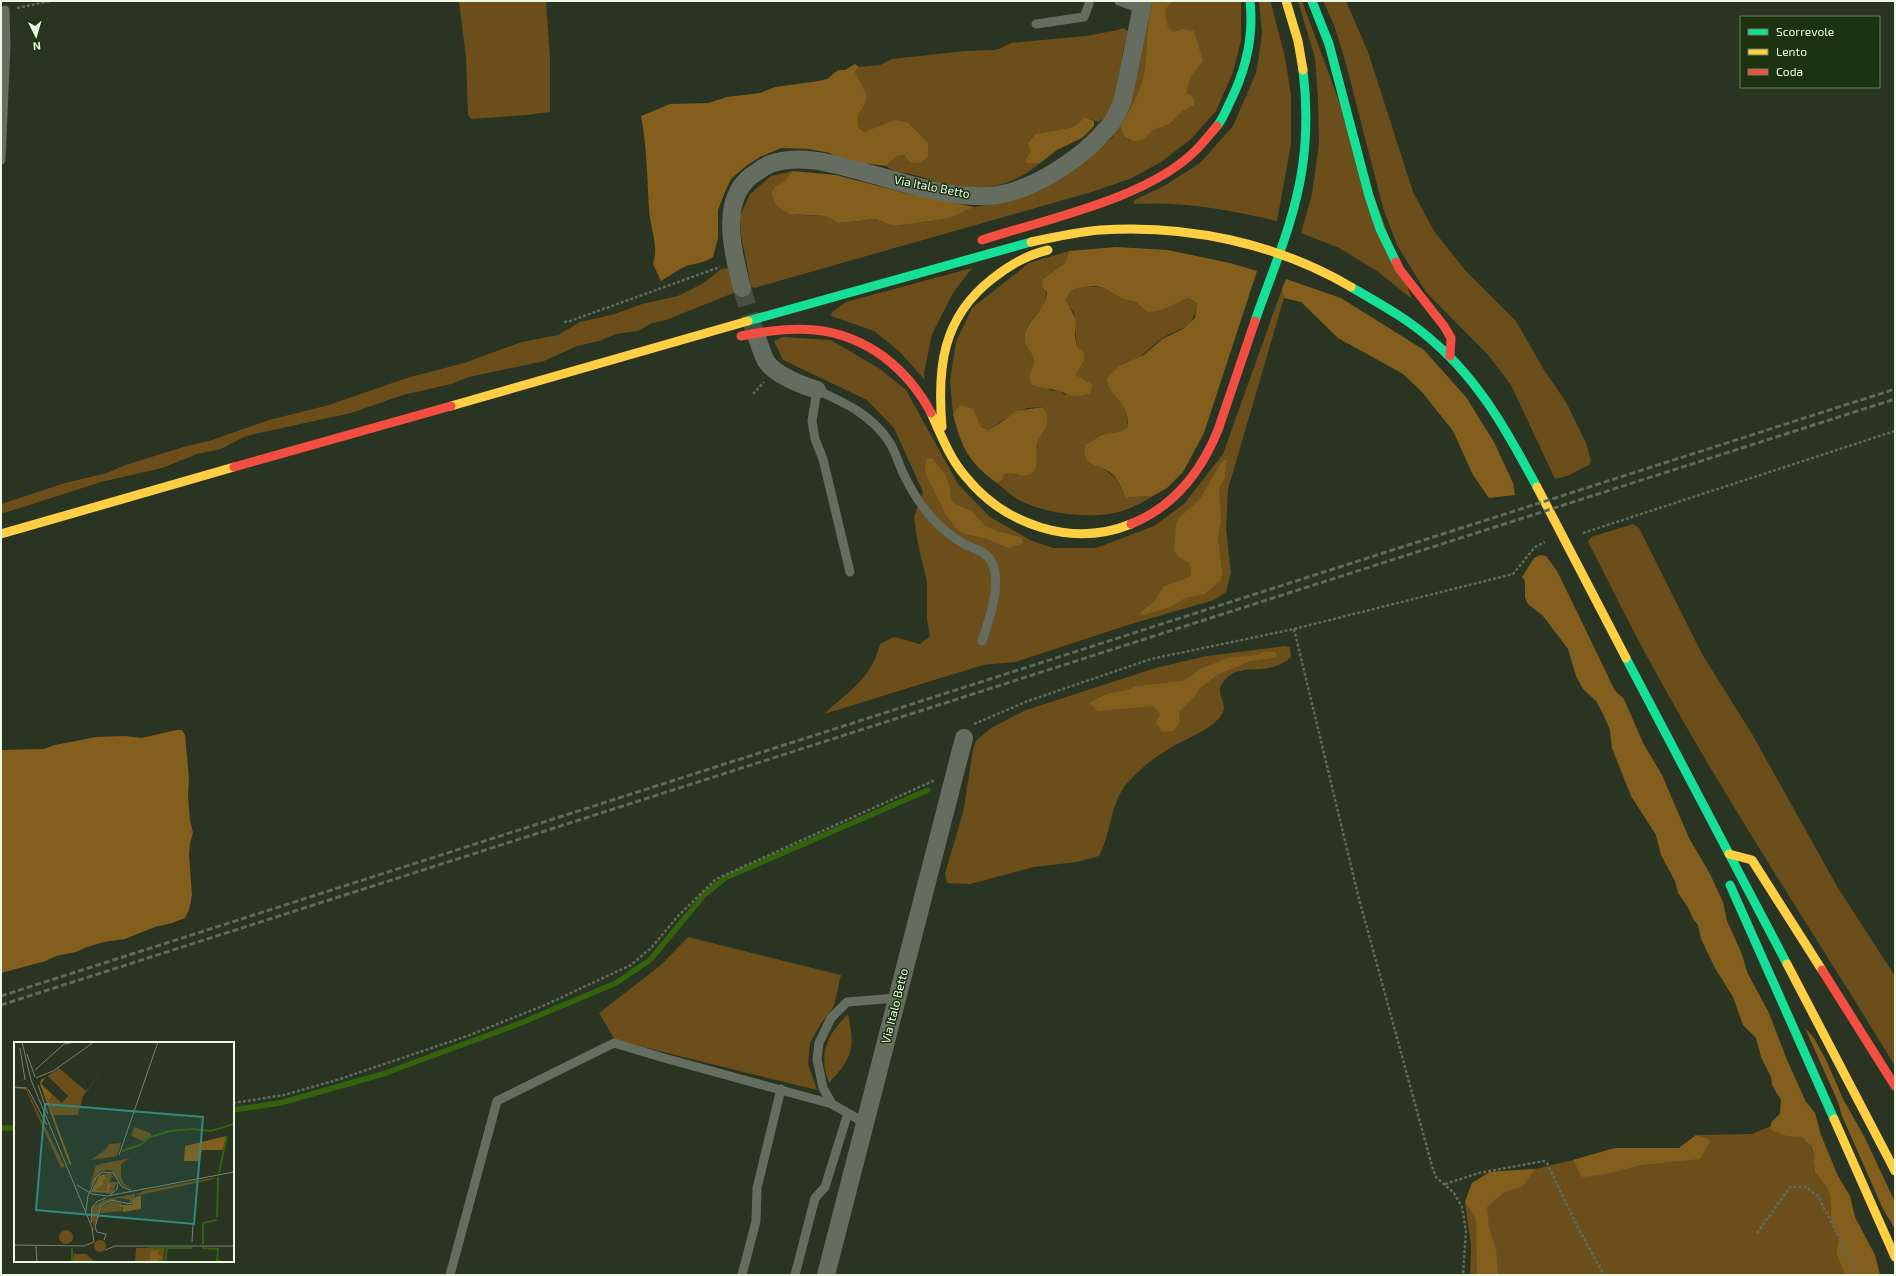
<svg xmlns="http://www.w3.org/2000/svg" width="1896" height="1276" font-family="'Exo 2',sans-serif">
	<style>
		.green { fill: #6b4e1a }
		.forest { fill: #845e1c }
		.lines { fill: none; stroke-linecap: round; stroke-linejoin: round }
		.stream { stroke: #34620d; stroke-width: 5.5 }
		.street-tunnel { stroke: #465240; stroke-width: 18; stroke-dasharray: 18 9; stroke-linecap: butt }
		.path { stroke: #606a5c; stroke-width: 2.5; stroke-dasharray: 3 2; stroke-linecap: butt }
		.lane { stroke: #646d60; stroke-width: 9 }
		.street { stroke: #646d60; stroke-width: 18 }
		.fast { stroke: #16e098; stroke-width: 9 }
		.slow { stroke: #ffcf43; stroke-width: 9 }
		.jam { stroke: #f24e42; stroke-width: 9 }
		.rail { stroke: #606a5c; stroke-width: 3; stroke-dasharray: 6 3; stroke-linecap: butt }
		.labels { text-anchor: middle; stroke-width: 3; stroke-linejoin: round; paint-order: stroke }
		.street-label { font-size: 12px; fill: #ebf9e4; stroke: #1d3211 }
		.inset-river { fill: none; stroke: #34620d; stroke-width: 2 }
		.inset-road { fill: none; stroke: #778370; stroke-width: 1 }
		.view { fill: #308a80; fill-opacity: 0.15; stroke: #308a80; stroke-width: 2 }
		.inset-edge { fill: none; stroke: #ebf9e4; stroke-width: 2 }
	</style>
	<rect width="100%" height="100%" fill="#293423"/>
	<path class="green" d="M459 1H546L550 59V112L527 115 471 119 468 114 466 58Z
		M1151 1H1241V41L1233 72 1216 111 1190 140 1161 162 1132 178 1095 191 754 288 751 286 741 235 740 216 750 194 771 176 793 171 773 198 782 210 799 215 825 216 839 223 878 219 890 225 896 226 951 218 974 207 1006 202 1093 154 1112 138 1130 102Z
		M1259 1H1270L1271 3 1285 57 1291 95V144L1277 221C1230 210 1183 201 1134 204V200L1164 186 1200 163 1233 126 1256 73 1258 62 1262 33Z
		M1298 1H1302L1412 299 1377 271 1339 248 1301 233 1312 194 1319 144 1318 99 1315 58Z
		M1323 1H1346L1368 52 1413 192 1434 231 1465 270 1516 321 1544 370 1566 402 1586 443 1591 461 1589 465 1567 476 1555 479 1511 385 1489 356 1426 292 1397 245 1383 208 1345 60 1334 25Z
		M1123 28 1128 31 1122 56 1121 76 1109 115 1098 122 1085 117 1073 127 1035 134 1028 141 1030 153 1027 163H1040C1019 182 984 193 956 187 941 185 928 178 914 175 899 171 900 176 886 166L897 156 904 155 909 162 928 143 909 123 895 121 864 132 859 128 858 115 865 105 867 94 855 72 859 67 880 65 892 59 965 51 993 50 999 49 1011 43 1086 36 1118 30Z
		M1069 251 1065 263 1043 279C1054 313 1030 308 1025 335 1022 351 1042 351 1029 375L1050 390 1059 391 1065 395 1085 359 1084 352 1077 348 1074 313 1069 306 1066 300 1069 293 1075 289 1088 286 1104 288 1122 299 1136 302 1147 312C1163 309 1175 303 1189 298L1197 303C1193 332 1181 326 1161 339 1151 346 1145 355 1134 360L1120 400 1126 410 1128 427 1122 431 1101 435 1085 445 1092 464C1116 474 1114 476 1126 498L1143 496 1151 497C1140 504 1126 511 1114 513 1087 519 1043 513 1019 500 1012 496 1004 489 997 483L1002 481 1004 474 1010 473 1016 475 1036 469C1036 461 1035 454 1037 446 1040 431 1055 424 1043 408 1016 405 1009 419 988 430L981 427 978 422 960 405 953 414 950 381 956 342 972 308 1029 263Z
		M728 268 731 270 730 277 734 284 736 292 666 320 652 323 638 331 616 334 599 341 577 346 544 361 469 377 451 384 403 395 351 413 259 433 244 437 221 449 197 454 162 468 101 482 1 514V504L65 483 107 473 125 465 187 446 212 440 269 420 329 405 407 378 464 363 522 342 558 335 580 322 615 314 642 304 678 296 704 283 721 269Z
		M972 268 953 293 932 334 924 373 925 380 900 352 874 331 831 316 832 312 846 302Z
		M1282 289 1284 298 1228 489 1226 529 1231 573 1226 592 1214 600 1131 624 1015 662 983 665 824 714C849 691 871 679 880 644L894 637 920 644 930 636 927 619V582L918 544 914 517 923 492 894 428 867 400 783 360 774 341 783 337 831 340 880 369 906 390 958 484 990 517 1032 541 1053 548H1096L1154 526 1184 504 1223 454Z
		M1633 524 1639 528 1702 654 1752 734 1838 888 1895 976V1066C1815 934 1728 805 1654 669 1631 628 1610 584 1588 542L1591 537Z
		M1285 646 1290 647 1291 657C1269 677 1246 663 1229 676 1209 692 1230 701 1222 714 1211 732 1180 740 1164 752 1152 759 1141 769 1131 779 1110 799 1112 832 1099 856L1077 862 1034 867 970 884 947 883 945 873 963 813 973 750 976 741 991 728 1026 710 1159 667 1207 656Z
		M688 937 841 975 834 1006 820 1025 810 1043 808 1064 817 1090 615 1040 599 1013 661 965Z
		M848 1014C855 1047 853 1058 829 1083 818 1053 827 1035 848 1014Z
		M1771 1126 1772 1131C1781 1134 1788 1135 1797 1136 1814 1138 1814 1159 1815 1172 1820 1180 1826 1184 1829 1193 1834 1207 1826 1224 1839 1236L1836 1253 1845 1275H1470L1471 1245 1465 1202 1472 1183 1490 1172 1535 1169 1573 1160 1615 1148H1679L1696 1135 1752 1134Z"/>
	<path class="forest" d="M1153 1H1172L1165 10 1168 28 1174 32 1183 29 1194 31 1203 61C1194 71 1188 79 1187 93 1193 96 1195 98 1194 105L1181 112 1169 124 1153 130 1143 140 1133 141 1124 136 1121 126C1131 108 1142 90 1145 69 1148 46 1146 24 1153 1Z
		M855 64 859 67 855 72 867 94 865 105 858 115 859 128 864 132 895 120 909 123 928 143V157L921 163 909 162 904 155 897 156 886 166 840 160 830 153 809 149 781 148 760 157 747 165 731 179 725 192 718 210V238L713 257C704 263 696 263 686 266 677 270 670 276 661 281L653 264C659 245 650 228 649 209 647 178 647 147 641 116L670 104 708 103 727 97 760 93 775 87 819 81 827 79 838 70H845Z
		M1085 117 1094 121V126L1082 138 1057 150 1040 163H1027L1025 161 1030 153 1028 142 1035 134 1073 127Z
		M793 171 836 175 905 193 974 207 951 218 896 226 890 225 877 219 839 223 825 216 790 214 782 210 776 204 773 198 772 191 777 185 783 183Z
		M1116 247 1168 250 1230 263 1257 271 1204 433 1183 472 1167 488 1151 497 1143 496 1126 498C1122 491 1119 482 1114 476 1102 462 1081 470 1085 445L1101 435 1122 431 1128 427C1129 399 1109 399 1107 378L1119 366 1144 355 1162 339 1183 329 1195 318 1197 303 1189 298C1175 303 1162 312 1147 312L1136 302 1122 299 1104 288 1096 286H1088L1075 289 1069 293 1066 300 1076 320 1075 335 1077 347 1084 352 1085 359 1076 375 1093 385 1090 393C1076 398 1072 396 1059 391 1050 388 1040 389 1031 384L1029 375C1042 351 1022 352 1025 335 1028 318 1046 310 1047 292L1042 287 1043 279 1065 263 1069 251Z
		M1286 279 1341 298 1424 350 1466 397 1494 442 1513 483 1515 495 1489 498 1473 475 1453 431 1422 392 1403 374 1338 338 1301 302 1284 298 1282 289Z
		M960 405 973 409 981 427 988 430 999 424 1016 411 1036 408H1043C1055 424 1041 430 1037 445 1035 453 1040 470 1031 474 1023 478 1013 472 1004 474L1002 481 997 483C969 463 961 447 953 414Z
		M926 459H933C938 466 945 473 948 481 951 488 949 495 953 503L972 511 985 526 997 531 1021 537 1023 543 1009 548 987 539 962 533 956 528 946 515 925 473Z
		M1224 460H1228L1226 463 1225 478 1219 488 1221 520 1218 538 1222 572 1221 580 1205 594 1185 598 1171 607 1144 615 1141 614 1142 611 1154 602 1164 586 1190 577 1191 570 1189 563 1179 557 1174 551 1176 524 1179 518 1200 499 1219 466Z
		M1540 555 1546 556 1557 571 1580 618 1615 691 1624 699 1643 743 1662 775 1689 838 1710 874 1723 902 1727 921 1741 952 1748 974 1769 1013 1787 1060 1806 1102 1815 1113 1821 1135 1838 1176 1850 1196 1855 1217 1875 1255 1880 1275H1845L1836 1253 1839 1236C1826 1224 1834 1207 1829 1193 1826 1184 1820 1180 1815 1172L1813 1151 1811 1146 1802 1137 1787 1136 1772 1131C1767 1121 1776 1120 1780 1113L1781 1100 1772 1085 1771 1077 1761 1057 1756 1038 1743 1025 1733 997 1715 968 1701 939 1698 925 1693 919 1689 909 1678 893 1675 881 1661 855 1656 835 1631 796 1612 748 1610 730 1603 714 1596 701 1583 689 1576 676 1568 649 1543 616 1528 604 1525 598V581L1522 577 1534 558Z
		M1265 651 1275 652 1277 656 1272 658 1250 661 1217 675 1200 688 1195 696 1179 712 1180 722 1174 731 1162 732 1156 723 1160 714 1153 706 1098 711 1089 703 1107 694 1127 690 1136 686 1184 681 1200 669 1228 658 1257 655Z
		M176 730H182L185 735 189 778 188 796 190 820 193 833 190 844 189 854 192 895 189 910 185 918 172 923 155 927 125 939 104 942 87 947 76 952 56 956 46 961 1 973V750L43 749 55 745 96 737 125 736 142 738Z
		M1805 1028 1814 1038 1826 1060 1844 1101 1864 1136 1895 1202V1229L1883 1209 1842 1116 1838 1102Z
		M1696 1135 1711 1140 1700 1159 1641 1165 1602 1175 1582 1177 1573 1160 1615 1148H1679Z
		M1535 1169 1523 1186 1503 1193 1487 1207 1489 1228 1496 1249 1498 1275H1477L1476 1219 1465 1202 1472 1183 1490 1172Z"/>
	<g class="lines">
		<path class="stream" d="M233 1110 280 1103 383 1074 521 1023 616 983 650 960 704 895 725 878 928 790
			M1 1128H15"/>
		<path class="street-tunnel" d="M742 288 755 333"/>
		<path class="path" d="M17 8 50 1
			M564 322 570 321 720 267
			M753 394 764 382
			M1583 533 1895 431
			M1294 629 1358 895 1432 1166 1436 1177 1454 1193 1462 1207 1466 1231 1463 1275
			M974 724 1028 701 1151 659 1294 629 1513 574 1535 547 1545 542
			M233 1103 284 1095 340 1079 470 1035 545 1005 631 965 651 948 678 916 716 879 935 780
			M1445 1184 1479 1173 1544 1161 1547 1163 1577 1226 1604 1275
			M1757 1233 1790 1187H1806L1818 1196 1858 1275"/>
		<path class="lane" d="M1119 1 1141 9
			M1036 24 1084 17 1089 4
			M1 160 6 45 5 10
			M850 572 823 459 815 439 812 421 817 390C845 403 870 414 888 440 895 450 898 462 903 473 911 490 921 506 933 519 942 529 952 537 964 544 973 549 985 550 991 561 1003 581 989 621 982 641
			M865 1123 832 1104 823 1088 817 1059 819 1043 831 1018 847 1002 897 998
			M450 1275 497 1101 614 1043 664 1058 832 1104
			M742 1275 756 1221 757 1188 781 1089
			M795 1275 815 1198 825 1187 848 1113"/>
		<path class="street" d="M742 288C733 252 717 195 757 172 761 169 766 166 770 164 800 154 831 163 860 171 900 181 944 198 987 196 1030 194 1083 158 1109 126 1116 118 1120 108 1123 99L1143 1
			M757 338C760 345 762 354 766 361 775 375 802 385 817 390
			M826 1275 964 738"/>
		<path class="fast" d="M1312 1 1329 44 1369 196 1380 229 1396 262
			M1217 126C1223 119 1226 110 1230 102 1246 70 1254 37 1250 1
			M1351 287C1380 304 1410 320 1435 343 1481 383 1509 435 1537 487
			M748 321 1031 242
			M1255 321C1272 272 1294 222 1302 170 1307 137 1307 103 1303 70
			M1626 658 1787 964
			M1730 885 1834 1119"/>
		<path class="slow" d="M1286 1 1298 41 1303 70
			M1031 242C1054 237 1077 232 1100 230 1185 224 1277 243 1351 287
			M451 406 748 321
			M931 413C941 435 950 459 966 477 1005 525 1072 548 1131 524
			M942 427C937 368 942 318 992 279 1008 266 1027 255 1048 250
			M1537 487 1626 658
			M1 534 234 467
			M1729 854 1752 860 1822 970
			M1787 964 1895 1171
			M1834 1119 1895 1257"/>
		<path class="jam" d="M982 240C1046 219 1150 198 1197 149 1204 142 1210 134 1217 126
			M1396 262 1400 270 1444 326 1451 338 1450 356
			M741 336C794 325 839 324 884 357 905 373 919 390 931 413
			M234 467 451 406
			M1131 524C1173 507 1201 472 1218 430L1255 321
			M1822 970 1895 1086"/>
		<path class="rail" d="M1 996 1895 389
			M1 1005 1895 399"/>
	</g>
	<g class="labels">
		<g class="street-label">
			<text transform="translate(932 187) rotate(11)" y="4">Via Italo Betto</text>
			<text transform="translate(895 1006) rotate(-76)" y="4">Via Italo Betto</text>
		</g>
	</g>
	<g transform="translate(14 1042)">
		<rect width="220" height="220" fill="#293423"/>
		<path d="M45 26 72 49 89 28 69 54 64 73H37L33 55 36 57 38 52 48 61 54 54 34 34ZM0 46H12L51 125 47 126 12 48ZM120 85 136 91 137 93 129 99 117 94ZM107 101 103 114 77 118 91 108 95 102ZM116 116 107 122V134L110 142 117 146 109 144 98 129 93 128 87 129 75 147 82 123ZM96 131 100 135H97L96 140H103L99 151 93 152 97 146 93 141V149L83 148 90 141 89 138 93 135 90 132ZM203 135 196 138 121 154 129 149ZM119 152V160L115 161 116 158 105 156 88 162 80 185 77 175 78 165 90 158ZM98 159 107 161 109 169 86 171 88 165ZM45 195a7 7 0 1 1 14 0a7 7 0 1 1-14 0ZM80 204a6 6 0 1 1 12 0a6 6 0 1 1-12 0ZM151 205 149 220H121L122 206ZM60 212H72L80 219 58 220Z" fill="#6b4e1a"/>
		<path d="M32 35 27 42 38 52 36 58 33 56 57 121 56 124 26 42 27 38ZM212 94 209 108H188L186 119H170L171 104ZM90 132 93 136 89 138 90 142 82 148 93 149V141L97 142 95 151 77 150 85 134ZM127 154V167L109 170V165L104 163H118L122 155ZM147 207 143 211 148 216 144 217 146 220H136V210Z" fill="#845e1c"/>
		<path class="inset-river" d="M108 109 126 103 136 95 156 89 179 87 197 89 220 82M205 131 213 94M203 175 204 135M189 202V181L203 178M135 206H151M152 206H178M188 206 204 207 203 218 208 220M58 220V206M151 220 153 207"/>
		<path class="inset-road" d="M8 0 17 38 79 188M6 6 11 38M13 12 21 35M21 28 50 2 62 0M22 36 39 29 80 0M24 43 34 72M0 45 13 46M14 47 33 83M105 113 144 0M63 143 78 152 93 154 220 130M96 153 103 147 104 140M72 169 74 154 82 136 88 130 99 131 108 145 117 148M77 181 78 165 84 159 92 156M78 186 80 200M90 198 92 192 83 190 81 185 87 164 97 158 117 162 120 159V152M178 200 179 182M0 203 70 204 80 200M22 204 23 220M91 208 101 204H220"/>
		<path class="view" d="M31 62 189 75 180 182 22 168Z"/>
		<rect width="220" height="220" class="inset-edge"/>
	</g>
	<rect width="1896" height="1276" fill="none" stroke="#ebf9e4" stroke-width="4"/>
	<rect x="1740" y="16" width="140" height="72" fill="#1d3211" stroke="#6f8265"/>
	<rect x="1748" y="29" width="20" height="6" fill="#16e098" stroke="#6f8265"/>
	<text x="1776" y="36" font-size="12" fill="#ebf9e4">Scorrevole</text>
	<rect x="1748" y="49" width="20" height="6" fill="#ffcf43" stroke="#6f8265"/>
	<text x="1776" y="56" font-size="12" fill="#ebf9e4">Lento</text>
	<rect x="1748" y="69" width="20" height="6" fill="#f24e42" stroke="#6f8265"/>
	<text x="1776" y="76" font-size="12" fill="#ebf9e4">Coda</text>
	<g transform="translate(36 36) rotate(175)" stroke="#1d3211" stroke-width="3" paint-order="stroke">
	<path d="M0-3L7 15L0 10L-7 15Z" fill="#ebf9e4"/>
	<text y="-6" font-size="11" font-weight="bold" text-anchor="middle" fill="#ebf9e4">N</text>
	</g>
</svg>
